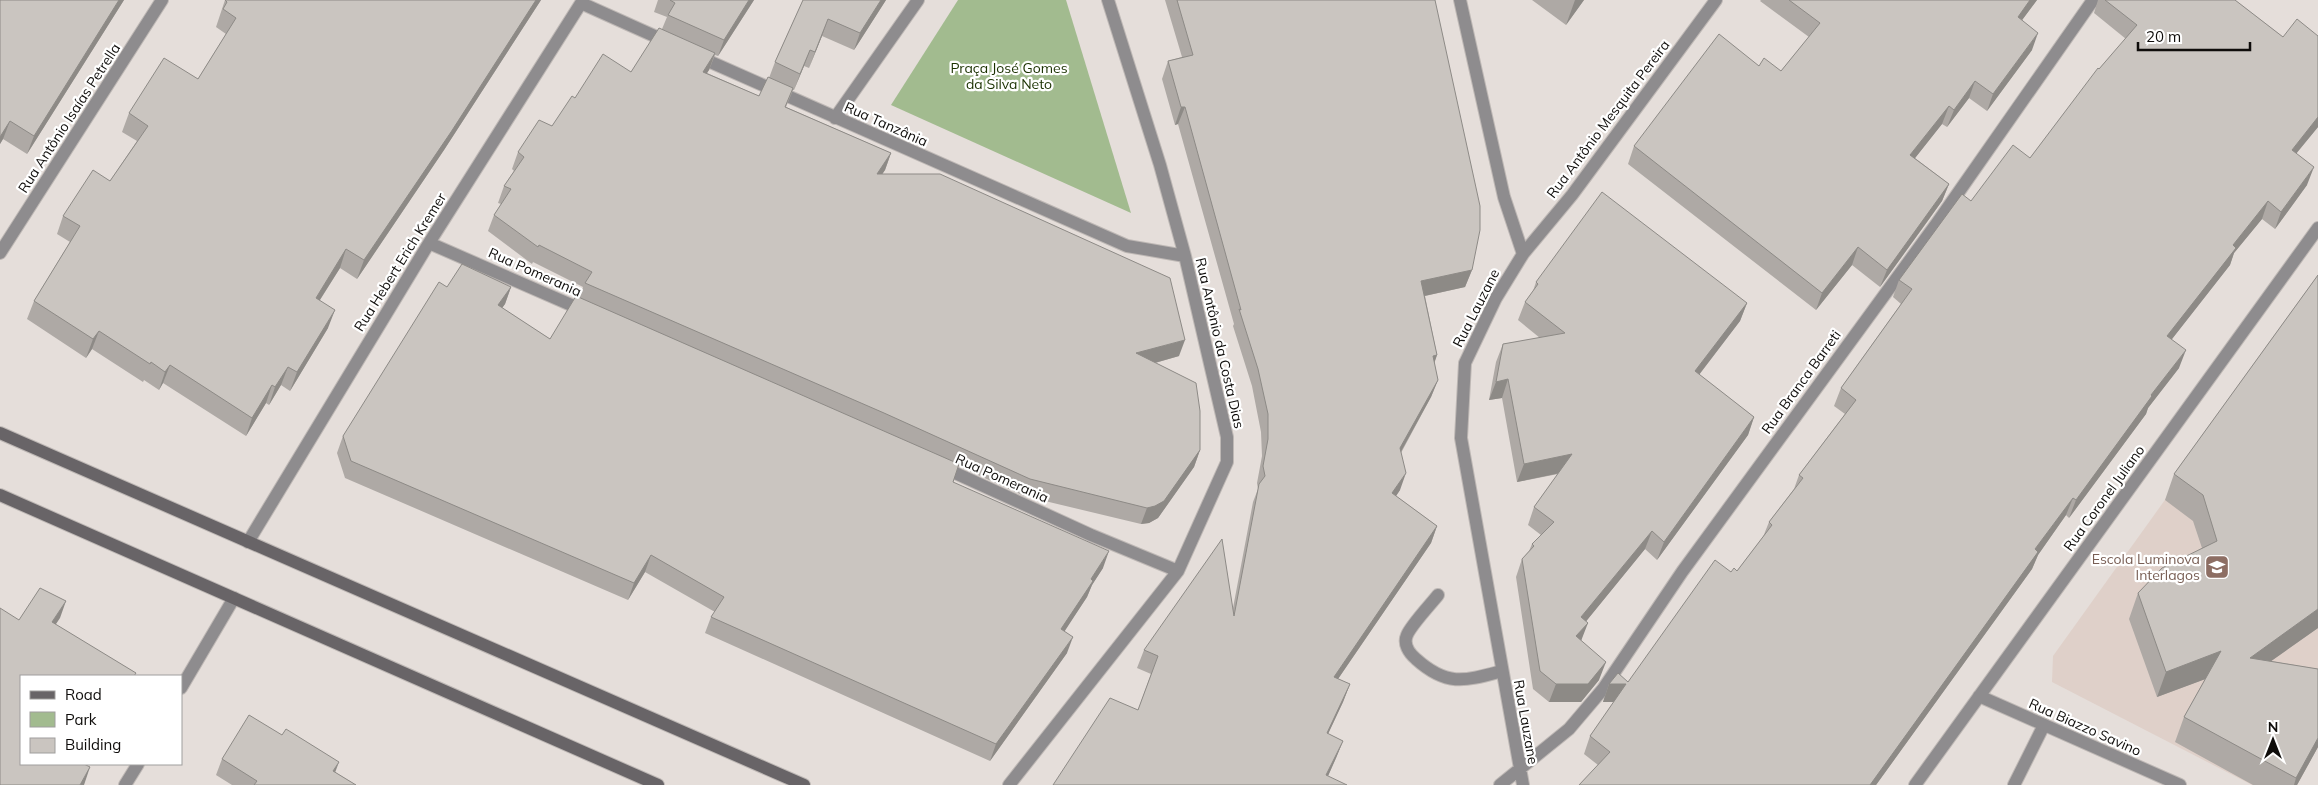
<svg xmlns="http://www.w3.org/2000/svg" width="2318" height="785" font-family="Mulish,sans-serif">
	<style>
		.built { fill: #dfd0c9 }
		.green { fill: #a2bb8f }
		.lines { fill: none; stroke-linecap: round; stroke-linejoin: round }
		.lane-casing { stroke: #beb8b5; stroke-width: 14 }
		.street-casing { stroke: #beb8b5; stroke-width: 14 }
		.secondary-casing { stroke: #beb8b5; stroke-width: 14 }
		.lane { stroke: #8e8c8e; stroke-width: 12 }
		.street { stroke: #8e8c8e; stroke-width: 12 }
		.secondary { stroke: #686467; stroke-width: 12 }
		.wall { fill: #aea9a5 }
		.shaded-wall { fill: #8d8a86 }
		.building { fill: #cac5c0; stroke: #8d8a86 }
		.labels { text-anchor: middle; stroke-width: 4.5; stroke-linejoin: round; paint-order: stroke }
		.park-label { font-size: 14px; fill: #1a3100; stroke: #fff }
		.street-label { font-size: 14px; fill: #0f0d0b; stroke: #fff }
		.education-label { font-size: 14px; fill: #785e54; stroke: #fff; text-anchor: end }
	</style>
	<rect width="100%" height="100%" fill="#e5deda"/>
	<path class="built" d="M2228 412 2318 482V747L2297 785H2252L2052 682 2053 656Z"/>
	<path class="green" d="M958 0H1066L1131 213 891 105Z"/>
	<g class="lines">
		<defs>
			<path id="lane" d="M1438 595C1431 604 1411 625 1407 635 1403 644 1409 653 1416 659 1447 687 1465 681 1502 671
				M2014 785 2044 725"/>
			<path id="street" d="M1460 0 1504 197 1523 254 1496 298 1465 363 1461 438 1523 785
				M581 3 670 43
				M697 56 1127 246 1185 256
				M835 118 918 0
				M429 243 585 311
				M0 253 162 0
				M1523 254 1572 195 1716 0
				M942 467 1091 535 1178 571
				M248 542 429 243 583 0
				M181 688 234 598
				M1979 696 2180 785
				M125 785 138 764
				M1009 785 1178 571 1227 462V437L1185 256 1160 165 1108 0
				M1500 785 1569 729 1603 689 1682 572 1937 223 2093 0
				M1915 785 2318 228"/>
			<path id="secondary" d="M0 433 804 785
				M0 495 658 785"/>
		</defs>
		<use href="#lane" class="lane-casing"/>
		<use href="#street" class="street-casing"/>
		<use href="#secondary" class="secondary-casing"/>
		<use href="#lane" class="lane"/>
		<use href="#street" class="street"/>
		<use href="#secondary" class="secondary"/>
	</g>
	<path class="wall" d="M0 0H124L27 154 3 139 0 144Z
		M225 0H541L444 150 357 279 340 268 320 300 328 328 290 391 281 385 269 405 266 403 246 436 163 383 159 390 144 380 143 382 92 349 86 358 27 319 34 301 70 242 57 234 63 216 110 181 137 141 122 132 129 113 198 79 226 34 216 27Z
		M658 0H754L718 56 715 55 709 70 707 73 759 96 769 78 775 62 803 0H886L854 50 822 36 809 68 804 66 794 90H793L786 107 891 153 885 170 882 174 1179 356 1155 363 1200 450 1194 467 1158 518 1149 523 1141 524 1024 496 958 466 953 482 1103 568 1092 585 1087 597 1064 631 1067 653 990 761 705 633 711 617 715 612 645 572 628 600 345 478 337 453 343 436 447 287H511L505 304 502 308 550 339 579 298 583 287 533 262 532 264 488 231 494 215 501 204 498 203 504 186 514 171 512 169 518 152 552 126 575 98 631 72 662 29 667 17 654 12Z
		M1165 0H1435L1472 270 1465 287 1425 296 1437 355 1434 363 1438 380 1431 397 1401 453 1400 490 1396 496 1437 526 1431 543 1338 679 1350 684 1343 702 1328 734 1343 741 1336 758 1328 776 1138 710 1151 674 1137 668 1144 650 1233 608 1253 502 1258 489 1257 483 1262 456 1261 432 1252 386 1233 326 1234 324 1178 124 1175 125 1162 79 1168 61 1182 57Z
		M1532 0H1584L1566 25Z
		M1761 0H2037L2022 20 2032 50 1987 111 1969 98 1947 127 1942 124 1915 158 1949 184 1942 201 1930 218 1880 287 1852 265 1816 310 1628 164 1634 146 1759 66 1781 71 1809 37 1760 1Z
		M2098 0H2236V1L2283 37 2318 36V127L2296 154 2307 185 2275 229 2262 219 2234 253 2230 265 2172 339 2179 368 2148 408 2146 414 2069 518 2066 515 2038 555 2032 569 1876 785H1579L1598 765 1584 754 1590 736 1614 702H1603L1609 684 1628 682 1731 572 1737 571 1763 537 1769 522 1794 489 1799 475 1845 414 1834 406 1841 388 1901 304 1893 297 1899 280 1971 201 2030 158 2099 69 2126 39 2094 13Z
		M2318 275V628L2271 661 2318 669V747L2297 785H2253L2175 742 2184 717 2205 679 2157 697 2129 619 2138 593 2202 548 2193 521 2165 500 2174 474Z
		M1536 282 1747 303 1740 321 1699 375 1754 417 1748 435 1657 560 1645 549 1586 621 1581 641 1599 680 1581 702H1549L1533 689 1516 577 1522 559 1529 551 1532 544 1541 535 1528 525 1534 507 1558 474 1517 482 1502 398 1489 400 1496 362 1503 344 1540 338 1518 320 1525 302 1533 291Z
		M222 759 335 772 356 785H232L216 775Z"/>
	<path class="shaded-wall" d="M119 0H124L27 154 34 136Z
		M536 0H541L444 150 357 279 364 260Z
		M749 0H754L718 56 724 40Z
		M881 0H886L854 50 860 33Z
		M1575 0H1584L1566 25Z
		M2030 0H2037L2011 35 2018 17Z
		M828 19 822 36 809 68 815 52Z
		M2038 33 2032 50 1987 111 1993 94Z
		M810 50 804 66 794 90 800 74Z
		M715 53 709 70 697 88 703 72Z
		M1975 81 1969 98 1947 127 1954 110Z
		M1949 106 1942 124 1904 172 1910 155Z
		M1181 107H1185L1178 124 1175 125Z
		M2318 117V127L2285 167 2292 150Z
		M10 121 3 139 0 144V137Z
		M891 153 885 170 871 191 877 174Z
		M2314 167 2307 185 2275 229 2281 212Z
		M1949 184 1942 201 1880 287 1887 270Z
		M2268 201 2262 219 2234 253 2230 265 2161 353 2167 336 2233 245Z
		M1858 247 1852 265 1816 310 1822 293Z
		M346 249 340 268 309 317 316 298Z
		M1472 270 1465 287 1415 298 1421 281Z
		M511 287 505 304 492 322 498 305Z
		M1747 303 1740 321 1688 389 1695 371Z
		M335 310 328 328 290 391 297 372Z
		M99 331 92 349 86 358 93 339Z
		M1185 340 1179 356 1130 370 1136 353Z
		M2186 350 2179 368 2148 408 2146 414 2069 518 2076 500 2151 395Z
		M1437 355 1431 373 1433 356Z
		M170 365 163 383 159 390 165 372Z
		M288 367 281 385 269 405 275 387Z
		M1508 379 1502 398 1489 400 1496 382Z
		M1438 380 1431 397 1393 466 1400 448Z
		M272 385 266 403 246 436 252 418Z
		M1754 417 1748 435 1657 560 1664 542Z
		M1200 450 1194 467 1158 518 1149 523 1141 524 1147 508Z
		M1572 454 1565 472 1517 482 1524 464Z
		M1406 473 1400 490 1386 511 1392 493Z
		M2073 498 2066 515 2038 555 2032 569 1876 785H1870L2035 549Z
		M1437 526 1431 543 1327 695 1334 677Z
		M1652 531 1645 549 1575 635 1581 617Z
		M1109 551 1103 568 1092 585 1087 597 1055 646 1061 629 1091 579Z
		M651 555 645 572 628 600 634 583Z
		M66 601 60 618 46 639 52 622Z
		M2318 609V628L2240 683 2250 658Z
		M1588 623 1581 641 1576 636Z
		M1073 637 1067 653 990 761 996 744Z
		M2221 651 2211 677 2157 697 2166 672Z
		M1606 662 1599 680 1581 702H1549L1556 684Z
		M1350 684 1343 702 1320 751 1327 733Z
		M1609 684H1626L1620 702H1603Z
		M2318 738V747L2297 785H2294L2296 778Z
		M1343 741 1336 758 1324 785 1326 775Z
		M339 762 333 778V771Z
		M90 767 84 785H80Z"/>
	<path class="building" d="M0 0H119L34 136 10 121 0 137Z
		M225 0H536L451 132 364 260 346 249 316 298 335 310 297 372 288 367 275 387 272 385 252 418 170 365 165 372 151 362 150 364 99 331 93 339 34 301 80 226 63 216 93 170 110 181 148 126 129 113 164 58 198 79 236 18 223 9 227 2Z
		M670 0H749L724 40 668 15 675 3Z
		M803 0H881L860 33 828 19 815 52 810 50 800 74 775 62Z
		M1177 0H1435L1480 206V230L1472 270 1421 281 1437 355 1433 356 1438 380 1400 448 1406 473 1392 493 1437 526 1334 677 1350 684 1327 733 1343 741 1326 775 1347 785H1053L1110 698 1138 710 1158 656 1144 650 1222 539 1234 616 1259 484 1265 476 1263 466 1268 439V414L1258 369 1239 309 1241 310 1185 107H1181L1168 61 1193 55Z
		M1789 0H2030L2018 17 2038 33 1993 94 1975 81 1954 110 1949 106 1910 155 1949 184 1887 270 1858 247 1822 293 1634 146 1719 34 1759 66 1764 58 1781 71 1820 23Z
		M2105 0H2235L2283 37 2297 19 2318 36V117L2292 150 2314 167 2281 212 2268 201 2233 245 2236 248 2167 336 2186 350 2151 395 2152 396 2076 500 2073 498 2035 549 2038 552 1870 785H1579L1610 752 1590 736 1626 684H1609L1618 673 1628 682 1715 560 1731 572 1734 568 1737 571 1772 525 1769 522 1803 478 1799 475 1856 400 1841 388 1912 289 1899 280 1962 194 1971 201 2013 145 2030 158 2098 68 2099 69 2137 25Z
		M659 28 715 53 703 72 759 96 768 77 793 88 785 107 891 153 877 174H940L1170 278 1185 340 1136 353 1196 383 1200 411V450L1164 501 1155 506 1147 508 1030 479 884 413 585 283 592 272 539 245 538 247 494 215 511 189 504 186 524 157 518 152 539 120 552 126 572 96 575 98 603 54 631 72Z
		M1602 192 1747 303 1695 371 1754 417 1664 542 1652 531 1581 617 1588 623 1576 636 1606 662 1588 684H1556L1540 671 1522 559 1534 546 1532 544 1554 522 1534 507 1572 454 1524 464 1508 379 1496 382 1503 344 1565 333 1525 302 1538 284 1536 282Z
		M462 264 511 287 498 305 550 339 576 296 959 464 953 482 1109 551 1091 579 1093 581 1061 629 1073 637 996 744 711 617 724 597 651 555 634 583 351 461 343 436 439 282 447 287Z
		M2318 275V609L2250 658 2318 669V738L2296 778 2184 717 2221 651 2166 672 2138 593 2162 568 2217 541 2203 495 2174 474Z
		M40 588 66 601 52 622 136 673 134 676H21V764H84L90 767 80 785H0V608L19 620Z
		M249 715 282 735 286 729 339 762 333 771 356 785H254L257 781 222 759Z"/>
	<defs>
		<symbol id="school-square" viewBox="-11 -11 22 22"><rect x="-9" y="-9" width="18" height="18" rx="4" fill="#8d6e63" stroke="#fff"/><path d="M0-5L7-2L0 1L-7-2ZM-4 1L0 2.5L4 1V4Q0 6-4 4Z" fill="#fff"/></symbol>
	</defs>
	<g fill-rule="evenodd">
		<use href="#school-square" x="2203" y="553" width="28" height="28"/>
	</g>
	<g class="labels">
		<g class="park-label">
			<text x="1009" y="73">Praça José Gomes<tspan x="1009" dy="16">da Silva Neto</tspan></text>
		</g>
		<g class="street-label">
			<text transform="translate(69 118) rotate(-57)" y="5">Rua Antônio Isaías Petrella</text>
			<text transform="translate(1608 119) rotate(-53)" y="5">Rua Antônio Mesquita Pereira</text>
			<text transform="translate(886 124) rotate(24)" y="5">Rua Tanzânia</text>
			<text transform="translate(400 262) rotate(-58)" y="5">Rua Hebert Erich Kremer</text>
			<text transform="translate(535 272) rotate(24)" y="5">Rua Pomerania</text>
			<text transform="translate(1476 308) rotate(-63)" y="5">Rua Lauzane</text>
			<text transform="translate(1220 343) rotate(77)" y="5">Rua Antônio da Costa Dias</text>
			<text transform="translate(1801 382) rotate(-54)" y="5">Rua Branca Barreti</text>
			<text transform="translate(1002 478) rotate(24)" y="5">Rua Pomerania</text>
			<text transform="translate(2104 498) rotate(-54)" y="5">Rua Coronel Juliano</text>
			<text transform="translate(1526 722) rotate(80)" y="5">Rua Lauzane</text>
			<text transform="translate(2085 727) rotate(24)" y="5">Rua Biazzo Savino</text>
		</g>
		<g class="education-label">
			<text x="2200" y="564">Escola Luminova<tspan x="2200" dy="16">Interlagos</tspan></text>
		</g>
	</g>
	<rect x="20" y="675" width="162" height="90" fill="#ffffff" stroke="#9f9e9d"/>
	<rect x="30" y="691" width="25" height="8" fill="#686467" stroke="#9f9e9d"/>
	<text x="65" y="700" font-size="15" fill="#0f0d0b">Road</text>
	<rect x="30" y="712" width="25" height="15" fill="#a2bb8f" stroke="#9f9e9d"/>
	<text x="65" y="725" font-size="15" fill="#0f0d0b">Park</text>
	<rect x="30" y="738" width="25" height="15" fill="#cac5c0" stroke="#9f9e9d"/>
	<text x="65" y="750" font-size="15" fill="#0f0d0b">Building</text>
	<g transform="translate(2273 740)" stroke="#ffffff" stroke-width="4" paint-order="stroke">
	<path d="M0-4L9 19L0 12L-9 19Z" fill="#0f0d0b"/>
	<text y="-8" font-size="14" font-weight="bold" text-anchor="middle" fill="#0f0d0b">N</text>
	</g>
	<path d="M2138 42v8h112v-8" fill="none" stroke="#0f0d0b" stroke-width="2.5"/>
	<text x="2146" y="42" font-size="15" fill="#0f0d0b" stroke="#ffffff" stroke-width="4" paint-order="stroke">20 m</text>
</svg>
